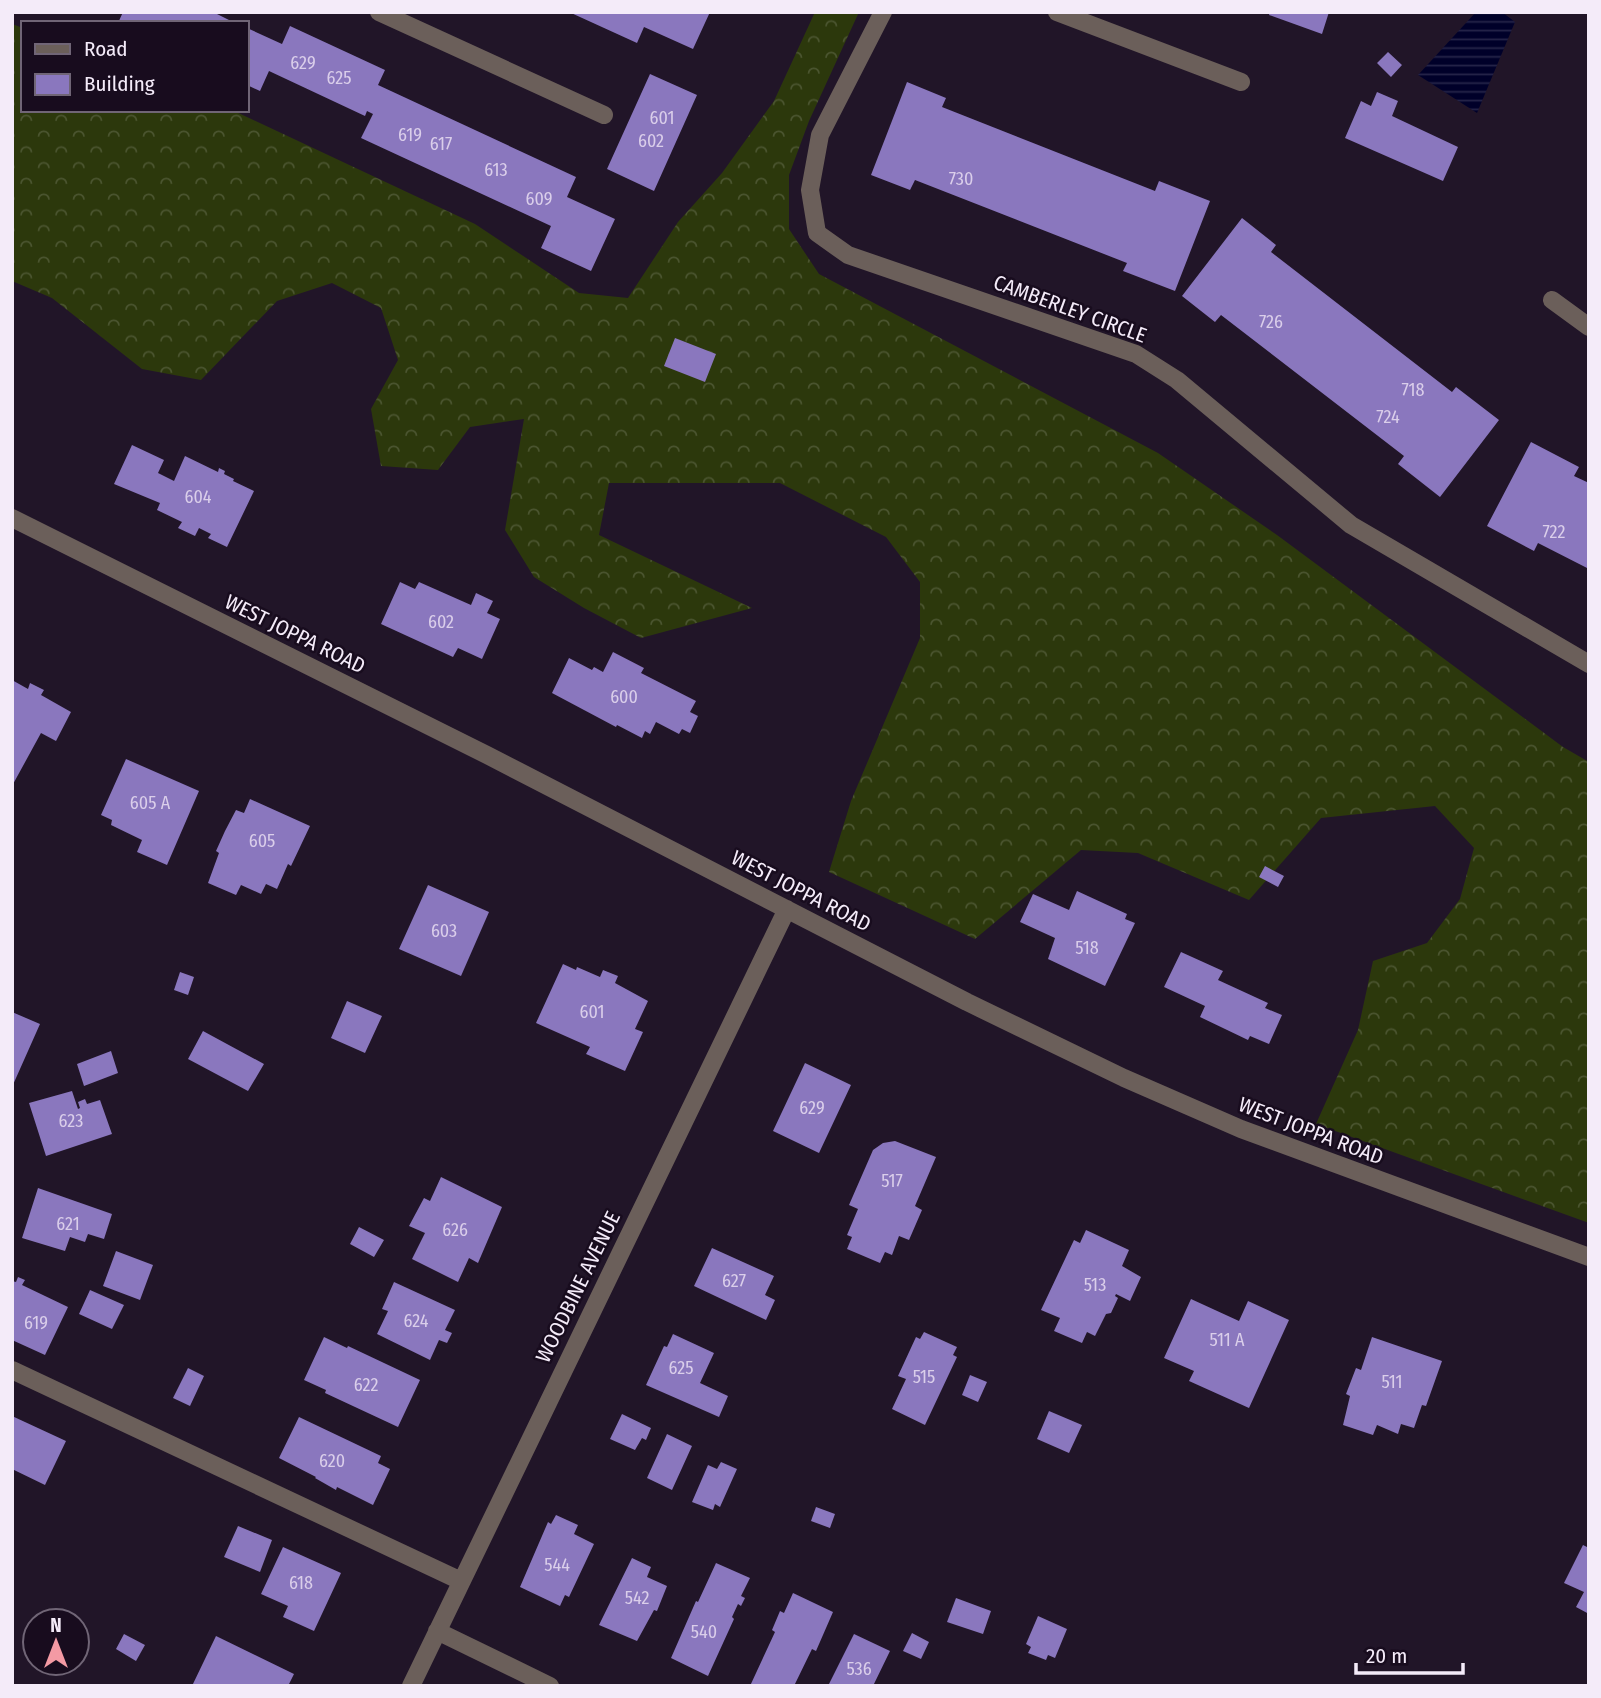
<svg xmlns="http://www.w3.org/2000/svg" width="1601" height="1698" font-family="'Fira Sans Condensed',sans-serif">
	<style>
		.forest { fill: url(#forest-crowns) }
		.water { fill: url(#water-rules) }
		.building { fill: #8a77be }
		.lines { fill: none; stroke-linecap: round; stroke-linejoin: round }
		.minor { stroke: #6b5f5a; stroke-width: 18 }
		.labels { text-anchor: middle; stroke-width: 5; stroke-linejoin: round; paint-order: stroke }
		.number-label { font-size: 18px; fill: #daceea }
		.street-label { font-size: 21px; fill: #f4ebf9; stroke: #180c1e }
	</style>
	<defs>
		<pattern id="forest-crowns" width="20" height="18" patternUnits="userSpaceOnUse" patternTransform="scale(1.75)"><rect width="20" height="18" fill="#2c380c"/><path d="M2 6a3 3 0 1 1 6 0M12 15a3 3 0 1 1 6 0" fill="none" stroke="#4b5530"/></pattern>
		<pattern id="water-rules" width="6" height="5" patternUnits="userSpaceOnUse" patternTransform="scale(1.75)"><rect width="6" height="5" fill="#000029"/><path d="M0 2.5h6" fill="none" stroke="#262549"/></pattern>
	</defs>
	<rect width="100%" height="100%" fill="#211528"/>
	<path class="forest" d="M815 12H859L809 121 789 175V229L819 274 1158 453 1277 535 1563 747 1589 762V1223L1316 1124 1358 1030 1373 961 1427 943 1460 899 1474 848 1435 806 1321 818 1249 900 1138 853 1081 850 975 939 829 872 851 801 920 638V582L886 537 780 483H609L599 535 752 608 641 638 584 608 534 577 505 530 524 419 470 427 438 470 381 466 371 409 398 360 381 308 332 283 277 301 201 380 142 369 52 298 12 281V24L23 28V110H232L475 224 579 293 628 298 678 222 722 173 774 101Z"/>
	<path class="water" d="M1476 12H1502L1515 22 1477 113 1418 75Z"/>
	<path class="building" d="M123 12H213L235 23H118Z
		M569 12H710L693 49 644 27 637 43Z
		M1270 12H1329L1322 34 1269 15Z
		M290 26 385 70 378 85 576 177 567 197 615 219 591 271 541 248 551 226 361 138 373 114 367 111 365 116 269 71 260 91 247 85V28L282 44Z
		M1388 52 1402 65 1391 77 1377 63Z
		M650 74 697 95 654 191 607 169Z
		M907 82 946 98 942 107 1155 191 1159 181 1210 201 1175 291 1123 271 1127 263 915 180 910 190 871 175Z
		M1377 92 1398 101 1392 116 1458 147 1443 181 1345 138 1361 101 1371 106Z
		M1242 218 1276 245 1271 252 1452 392 1456 387 1499 420 1440 497 1398 464 1404 456 1221 315 1215 322 1182 296Z
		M675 338 716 354 705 382 664 366Z
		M1531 442 1579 467 1574 476 1589 483V569L1538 543 1534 551 1487 526Z
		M132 445 164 460 158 473 174 481 185 456 218 472 219 468 225 471 224 474 234 479 233 481 254 491 227 547 208 538 211 534 199 528 195 536 178 528 182 522 157 510 160 503 114 484Z
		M400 582 415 589 419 582 471 605 476 593 493 601 487 613 500 619 482 659 458 648 453 657 381 624Z
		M613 652 644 668 641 673 696 701 690 712 698 716 690 733 682 729 679 734 656 722 650 734 645 731 642 738 617 725 616 727 552 693 569 658 592 670 594 667 603 672Z
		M12 680 28 689 30 683 44 690 41 695 71 712 56 741 41 733 12 786Z
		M126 759 199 791 167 865 137 852 142 840 111 825 112 820 101 815Z
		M250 799 310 826 291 866 288 864 277 889 266 884 261 894 241 885 236 895 208 883 219 853 216 851 225 831 236 810 244 813Z
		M1265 866 1284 876 1278 887 1259 877Z
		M428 885 489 912 461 976 399 949Z
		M1077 891 1127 914 1125 919 1135 923 1105 986 1048 959 1055 938 1020 922 1033 894 1069 910Z
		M1181 952 1223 971 1218 980 1268 1003 1265 1008 1282 1015 1269 1044 1250 1036 1248 1040 1200 1017 1205 1006 1164 987Z
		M563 964 576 970 577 967 600 977 603 970 618 976 615 983 648 1001 635 1029 643 1032 625 1071 586 1054 590 1047 536 1023Z
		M180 972 194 977 188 995 174 990Z
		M347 1001 382 1016 365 1053 331 1038Z
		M12 1012 40 1024 12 1087Z
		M203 1031 264 1064 248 1091 188 1059Z
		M111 1051 118 1073 84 1086 77 1064Z
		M805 1063 851 1085 819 1153 773 1131Z
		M72 1091 78 1109 80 1108 78 1102 85 1099 87 1104 100 1100 112 1134 46 1156 29 1103Z
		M895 1141 936 1157 915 1206 922 1210 909 1240 899 1236 892 1255 885 1252 880 1263 847 1249 852 1237 847 1235 858 1209 849 1205 873 1150 883 1143Z
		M441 1177 502 1207 478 1263 469 1258 458 1282 412 1259 425 1233 409 1226 424 1198 430 1201Z
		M38 1188 112 1214 104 1239 88 1234 85 1242 70 1237 65 1251 22 1238Z
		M359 1227 384 1240 374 1257 350 1244Z
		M1086 1230 1129 1250 1122 1266 1141 1277 1130 1301 1116 1294 1115 1296 1118 1298 1111 1313 1106 1314 1095 1336 1087 1332 1082 1343 1054 1331 1060 1318 1041 1310 1074 1240 1080 1243Z
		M712 1248 774 1276 765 1295 775 1300 766 1320 694 1286Z
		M116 1251 153 1265 140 1300 103 1286Z
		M18 1277 25 1280 22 1285 68 1307 45 1355 12 1340V1281L16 1282Z
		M394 1282 455 1310 445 1330 452 1333 447 1343 439 1340 430 1360 377 1334 388 1311 382 1309Z
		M90 1290 124 1305 112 1329 79 1314Z
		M1191 1299 1239 1321 1248 1301 1289 1320 1249 1408 1189 1381 1194 1371 1164 1358Z
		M924 1332 957 1347 953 1355 957 1357 925 1425 892 1409 906 1379 898 1376 916 1337 920 1339Z
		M673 1334 714 1353 700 1383 728 1396 719 1417 646 1385 664 1346 667 1347Z
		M324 1337 347 1348 348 1346 420 1380 398 1427 325 1393 326 1390 304 1380Z
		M1372 1337 1442 1361 1426 1406 1422 1405 1414 1428 1401 1424 1398 1434 1377 1425 1373 1435 1343 1425 1350 1396 1346 1394 1356 1368 1361 1370Z
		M188 1368 204 1376 190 1406 173 1398Z
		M970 1375 987 1382 978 1402 962 1395Z
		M1049 1411 1082 1425 1069 1453 1037 1439Z
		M622 1414 651 1428 646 1440 642 1438 635 1450 610 1439Z
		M12 1416 66 1441 45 1485 12 1469Z
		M299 1417 381 1456 378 1463 390 1469 373 1505 337 1487 336 1490 315 1478 316 1477 279 1458Z
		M667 1434 692 1446 672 1490 647 1478Z
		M721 1462 737 1469 720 1507 715 1504 713 1510 692 1502 708 1465 717 1469Z
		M816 1507 835 1514 830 1528 811 1521Z
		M556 1515 578 1525 574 1534 594 1544 569 1597 565 1595 560 1606 520 1587 548 1522 551 1524Z
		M238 1526 272 1540 260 1572 224 1557Z
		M1583 1545 1589 1548V1614L1576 1607 1584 1592 1564 1583Z
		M283 1547 341 1573 314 1631 283 1617 288 1606 261 1594Z
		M632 1558 651 1567 647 1577 667 1586 657 1611 654 1610 637 1641 599 1625Z
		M716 1563 750 1578 741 1596 745 1598 741 1606 738 1604 732 1617 734 1619 708 1676 671 1658 696 1601 698 1602Z
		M793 1593 833 1612 816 1651 812 1649 794 1686H750L775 1632 772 1630 780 1611 784 1613Z
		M956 1598 991 1611 983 1634 947 1622Z
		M1038 1616 1067 1629 1055 1658 1048 1655 1046 1660 1028 1653 1031 1647 1026 1644Z
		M912 1633 929 1642 921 1659 903 1651Z
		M124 1634 145 1645 136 1661 116 1649Z
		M854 1634 890 1651 873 1686H828Z
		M216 1636 294 1674 288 1686H192Z"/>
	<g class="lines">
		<path class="minor" d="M379 12 604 115
			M883 12 820 135 810 190 817 233 848 255 1136 354 1177 380 1351 525 1589 664
			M1057 12 1241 82
			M1552 300 1589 327
			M12 518 487 755 967 1002 1124 1078 1241 1129 1589 1257
			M12 1370 461 1581
			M437 1631 550 1686
			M411 1686 787 909"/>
	</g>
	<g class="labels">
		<g class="number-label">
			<text x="303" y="69">629</text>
			<text x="339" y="84">625</text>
			<text x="662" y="124">601</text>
			<text x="410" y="141">619</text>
			<text x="651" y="147">602</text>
			<text x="441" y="150">617</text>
			<text x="496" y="176">613</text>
			<text x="961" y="185">730</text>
			<text x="539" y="205">609</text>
			<text x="1271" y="328">726</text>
			<text x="1413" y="396">718</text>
			<text x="1388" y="423">724</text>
			<text x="198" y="503">604</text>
			<text x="1554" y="538">722</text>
			<text x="441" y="628">602</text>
			<text x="624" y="703">600</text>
			<text x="150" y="809">605 A</text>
			<text x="262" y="847">605</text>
			<text x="444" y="937">603</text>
			<text x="1087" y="954">518</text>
			<text x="592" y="1018">601</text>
			<text x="812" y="1114">629</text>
			<text x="71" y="1127">623</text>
			<text x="892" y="1187">517</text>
			<text x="68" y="1230">621</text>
			<text x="455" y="1236">626</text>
			<text x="734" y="1287">627</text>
			<text x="1095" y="1291">513</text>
			<text x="416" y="1327">624</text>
			<text x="36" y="1329">619</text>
			<text x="1227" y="1346">511 A</text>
			<text x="681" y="1374">625</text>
			<text x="924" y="1383">515</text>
			<text x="1392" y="1388">511</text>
			<text x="366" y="1391">622</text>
			<text x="332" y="1467">620</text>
			<text x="557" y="1571">544</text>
			<text x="301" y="1589">618</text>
			<text x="637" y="1604">542</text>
			<text x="704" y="1638">540</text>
			<text x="859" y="1675">536</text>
		</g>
		<g class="street-label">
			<text transform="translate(1070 309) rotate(20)" y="7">CAMBERLEY CIRCLE</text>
			<text transform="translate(295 634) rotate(26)" y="7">WEST JOPPA ROAD</text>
			<text transform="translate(801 891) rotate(27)" y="7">WEST JOPPA ROAD</text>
			<text transform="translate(1311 1131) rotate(21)" y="7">WEST JOPPA ROAD</text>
			<text transform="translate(578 1287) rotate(-64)" y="7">WOODBINE AVENUE</text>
		</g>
	</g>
	<rect width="1601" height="1698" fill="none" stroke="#f4ebf9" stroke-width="28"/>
	<rect x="21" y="21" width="228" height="91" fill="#180c1e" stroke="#706576" stroke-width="2"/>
	<rect x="35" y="44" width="35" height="10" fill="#6b5f5a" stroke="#706576" stroke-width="2"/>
	<text x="84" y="56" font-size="21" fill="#f4ebf9">Road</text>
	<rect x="35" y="74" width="35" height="21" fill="#8a77be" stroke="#706576" stroke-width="2"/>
	<text x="84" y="91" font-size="21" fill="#f4ebf9">Building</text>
	<g transform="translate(56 1642)"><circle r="33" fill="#180c1e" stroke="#706576" stroke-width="2"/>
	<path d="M0-5L12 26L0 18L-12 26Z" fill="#f49aa4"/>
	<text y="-10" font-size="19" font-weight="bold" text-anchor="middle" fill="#f4ebf9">N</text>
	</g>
	<path d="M1356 1663v10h107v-10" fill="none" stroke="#f4ebf9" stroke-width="3.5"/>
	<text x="1366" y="1663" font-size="21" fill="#f4ebf9" stroke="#180c1e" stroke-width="5" paint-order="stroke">20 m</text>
</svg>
